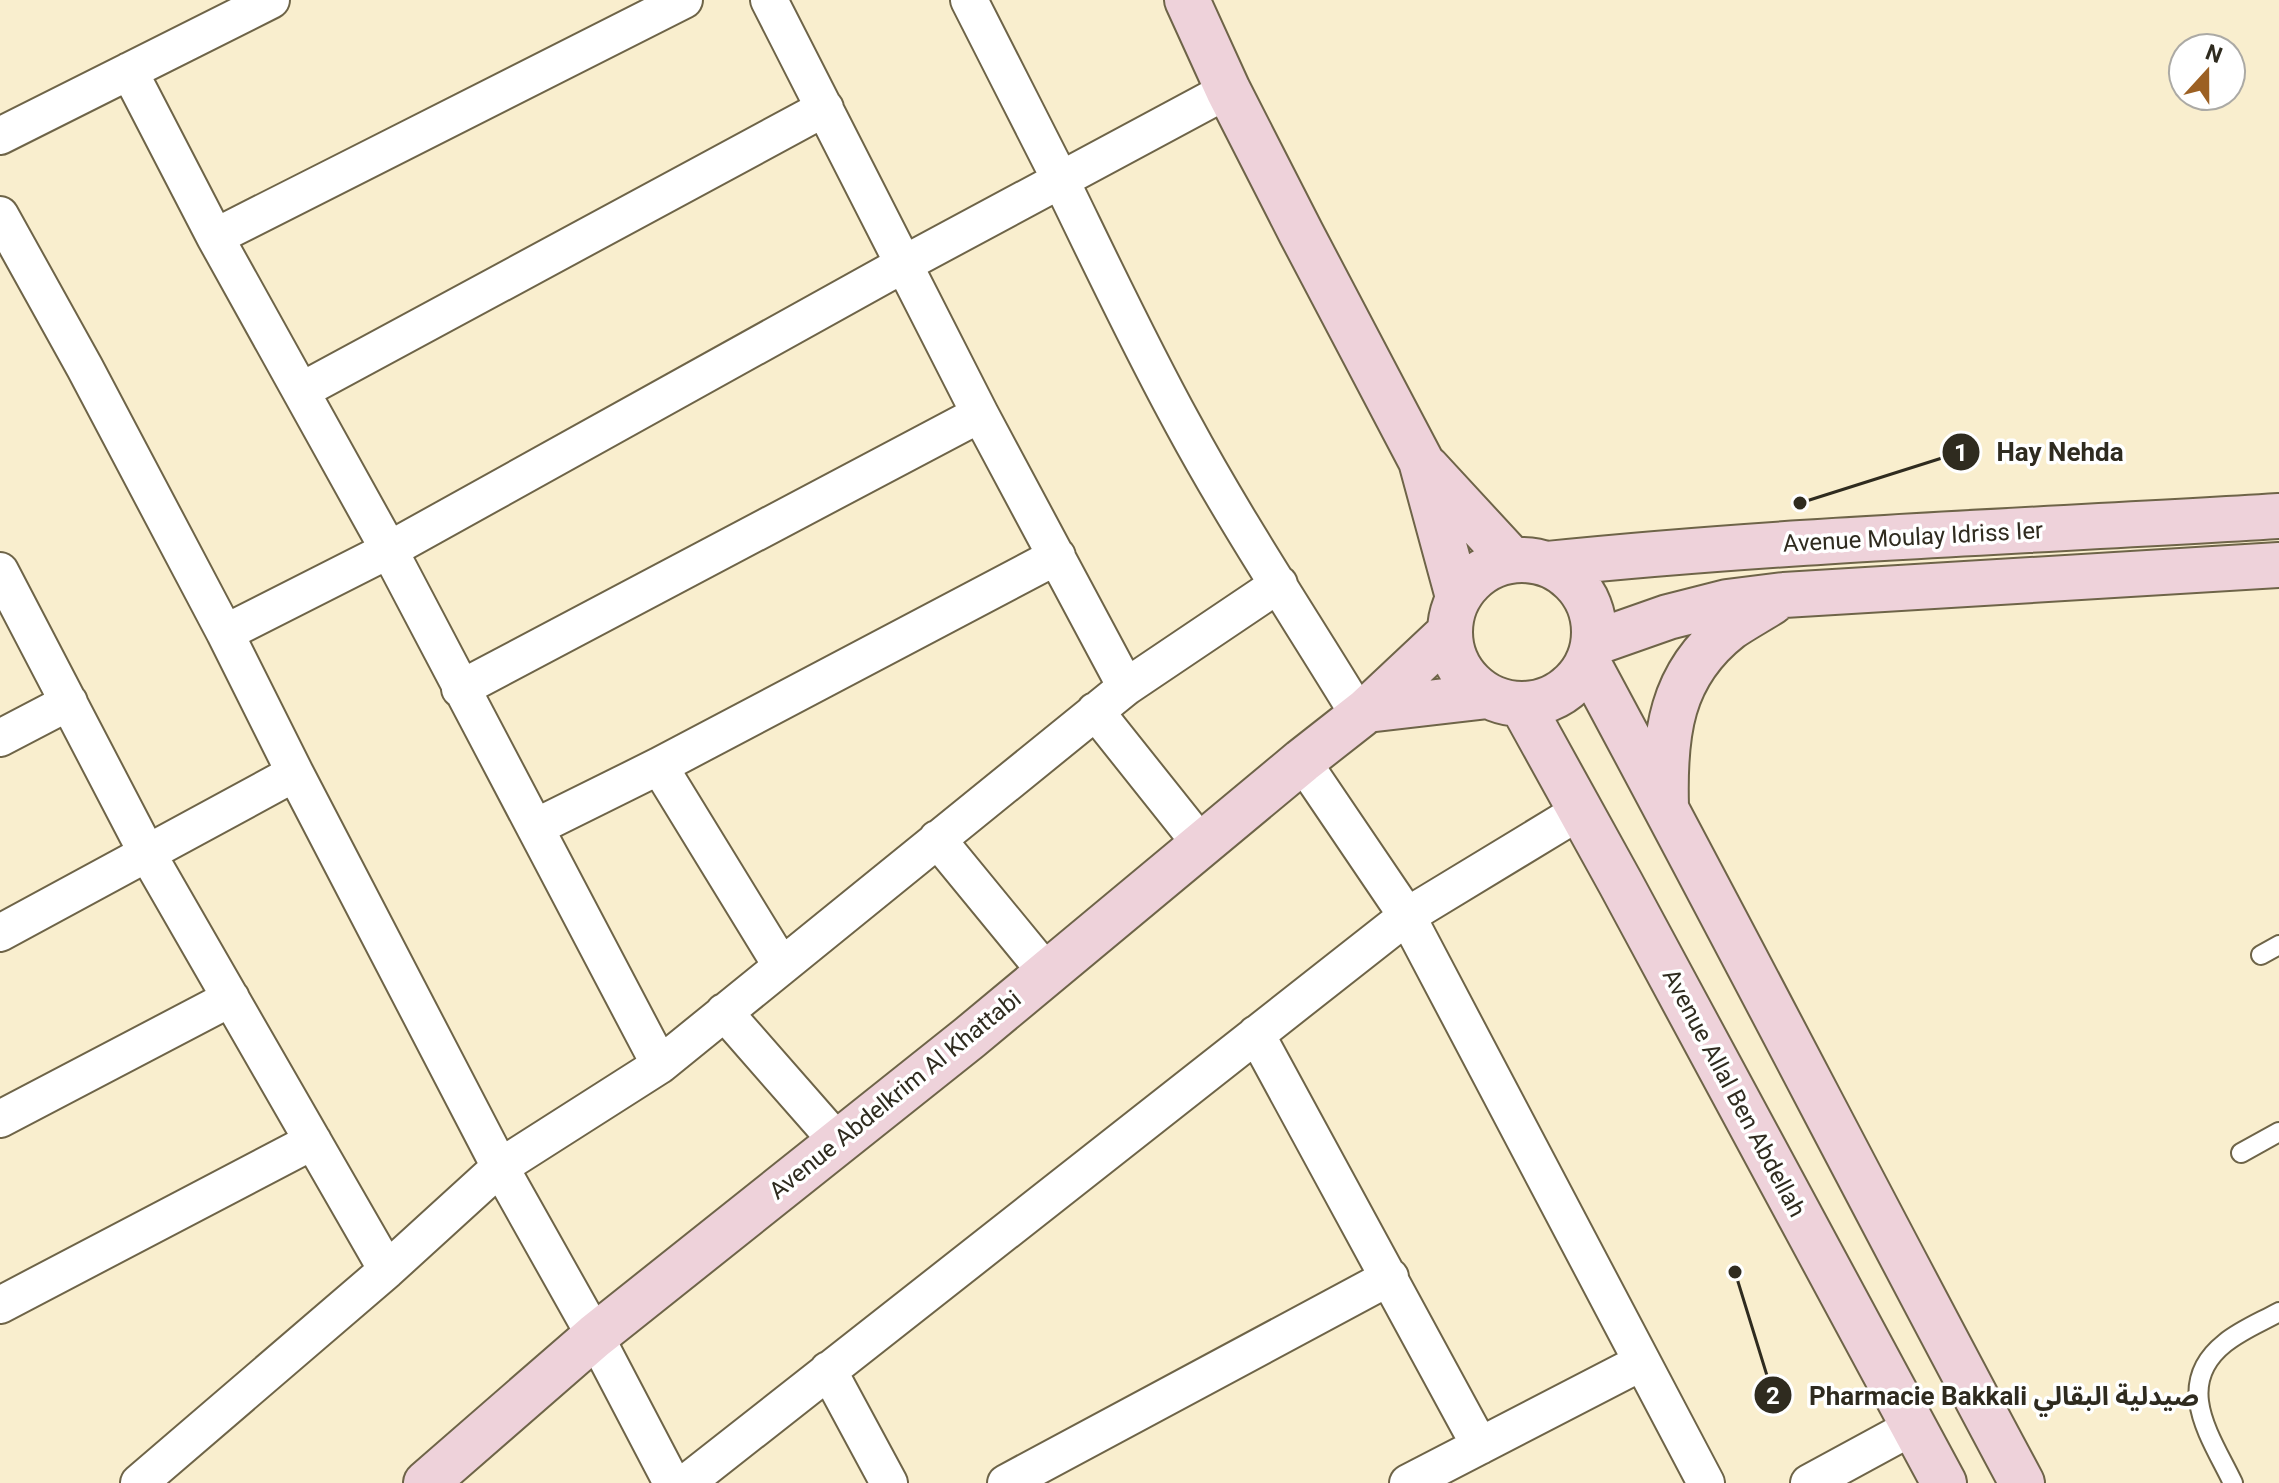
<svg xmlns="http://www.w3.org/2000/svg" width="2279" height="1483" font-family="Roboto,'Noto Sans Arabic',sans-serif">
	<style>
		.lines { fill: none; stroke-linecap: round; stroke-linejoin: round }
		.lane-casing { stroke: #6e6448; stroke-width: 22 }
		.street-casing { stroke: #6e6448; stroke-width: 40 }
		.secondary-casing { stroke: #6e6448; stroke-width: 48 }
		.lane { stroke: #fff; stroke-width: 18 }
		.street { stroke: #fff; stroke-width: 36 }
		.secondary { stroke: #eed2da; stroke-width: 44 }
		.labels { text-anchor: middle; stroke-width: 7; stroke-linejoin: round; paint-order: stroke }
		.street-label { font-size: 24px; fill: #2f2b1f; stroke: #fff }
		.leader { fill: none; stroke: #2f2b1f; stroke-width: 3 }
		.callout-dot { fill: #2f2b1f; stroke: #fff; stroke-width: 3 }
		.mark-label { font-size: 24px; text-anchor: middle; font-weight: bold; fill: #fff }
		.callout-label { font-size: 26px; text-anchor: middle; font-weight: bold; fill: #2f2b1f; stroke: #fff; stroke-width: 7; stroke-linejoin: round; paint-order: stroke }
	</style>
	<rect width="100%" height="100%" fill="#f9eece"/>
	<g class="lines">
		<defs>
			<path id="lane" d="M2261 955 2279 945
				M2241 1153 2279 1132
				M2233 1483C2211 1437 2172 1385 2225 1343 2241 1330 2261 1322 2279 1312"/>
			<path id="street" d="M769 0 980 414 1126 687
				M969 0C999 60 1030 119 1060 179 1100 261 1139 344 1183 424 1237 524 1300 618 1359 715
				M129 71 215 237 389 550 660 1065
				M0 136 271 0
				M0 215 85 368 225 633 295 773 500 1167 595 1336 672 1483
				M215 237 684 0
				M301 391 825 108
				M0 571 147 853 387 1270
				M225 633 389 550 904 264 1228 90
				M460 689 980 414
				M1095 711 1201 844
				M0 738 69 702
				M1302 761 1407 916 1706 1483
				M659 766 781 965
				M536 827 659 766 1057 556
				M937 839 1047 973
				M0 933 295 773
				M724 1012 838 1142
				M1256 1034 1480 1446
				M0 1119 231 998
				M0 1305 313 1141
				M828 1370 889 1483
				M139 1483 387 1270 500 1167 660 1065 1126 687 1279 584
				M686 1483 1407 916 1580 811
				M1006 1483 1390 1277
				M1408 1483 1642 1362
				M1809 1483 1914 1426"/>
			<path id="secondary" d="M1187 0 1228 90 1301 233 1421 461 1458 597
				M1427 468 1512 560
				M1450 632a72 72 0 1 1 144 0a72 72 0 1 1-144 0Z
				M1547 564C1790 539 2035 531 2279 516
				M1594 643 1668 617 1727 602 1784 595 2279 565
				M1588 663C1735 935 1876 1211 2022 1483
				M1522 705 1621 884 1944 1483
				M1367 710 1488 696
				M1666 806C1664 735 1670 675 1730 628 1743 619 1758 611 1772 602
				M426 1483 595 1336 969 1038 1302 761 1367 710 1449 633"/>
		</defs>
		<use href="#lane" class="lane-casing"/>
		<use href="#street" class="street-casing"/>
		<use href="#secondary" class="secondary-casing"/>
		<use href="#lane" class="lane"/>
		<use href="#street" class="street"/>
		<use href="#secondary" class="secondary"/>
	</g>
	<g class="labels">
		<g class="street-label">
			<text transform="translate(1913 537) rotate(-3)" y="8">Avenue Moulay Idriss Ier</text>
			<text transform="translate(1734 1093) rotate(62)" y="8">Avenue Allal Ben Abdellah</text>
			<text transform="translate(895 1095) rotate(-39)" y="8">Avenue Abdelkrim Al Khattabi</text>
		</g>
	</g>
	<path class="leader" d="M1800 503L1961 452M1735 1272L1773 1395"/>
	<g class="callout-dot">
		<circle cx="1800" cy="503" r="8"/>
		<circle cx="1735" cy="1272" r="8"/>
		<circle cx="1961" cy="452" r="20"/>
		<circle cx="1773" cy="1395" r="20"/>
	</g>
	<g class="mark-label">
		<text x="1961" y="461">1</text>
		<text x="1773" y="1404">2</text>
	</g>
	<g class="callout-label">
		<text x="2060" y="461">Hay Nehda</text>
		<text x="2004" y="1405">Pharmacie Bakkali صيدلية البقالي</text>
	</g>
	<g transform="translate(2207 72) rotate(21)"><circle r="38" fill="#ffffff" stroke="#acaaa5" stroke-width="2"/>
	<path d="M0-6L14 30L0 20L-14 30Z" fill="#9c6023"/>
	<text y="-12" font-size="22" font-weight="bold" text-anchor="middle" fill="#2f2b1f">N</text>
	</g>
</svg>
